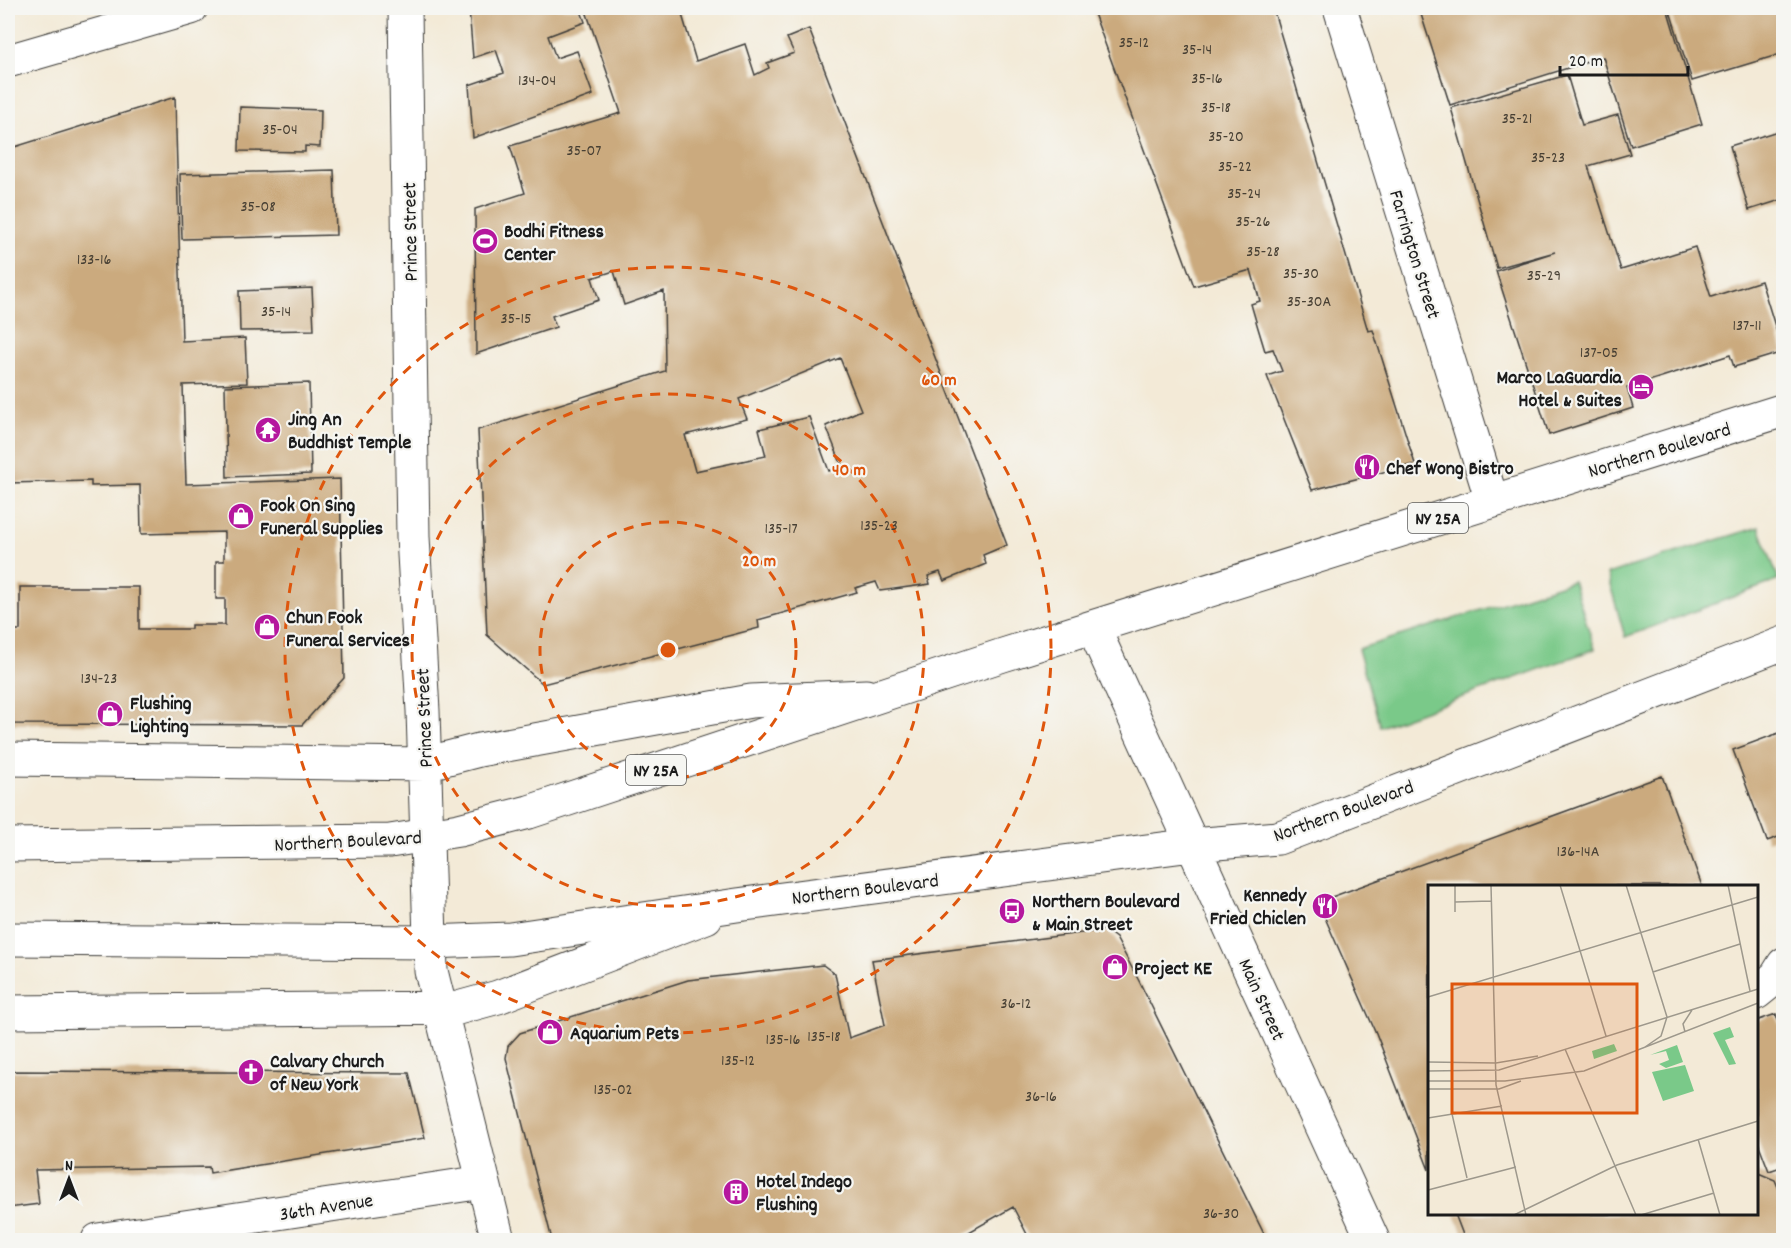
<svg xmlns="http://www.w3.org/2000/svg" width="1791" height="1248" font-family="Dekko,sans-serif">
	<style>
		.green { fill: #7ac989; stroke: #4b7252; stroke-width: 1.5 }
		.building { fill: #cbaa7e; fill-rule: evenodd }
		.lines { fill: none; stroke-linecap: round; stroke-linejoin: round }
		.minor-casing { stroke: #3c3b38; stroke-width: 35 }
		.major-casing { stroke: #3c3b38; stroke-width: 35 }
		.minor { stroke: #fff; stroke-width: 33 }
		.major { stroke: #fff; stroke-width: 33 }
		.ring { fill: none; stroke: #de560d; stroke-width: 3; stroke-dasharray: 10 8 }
		.labels { text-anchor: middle; stroke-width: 4.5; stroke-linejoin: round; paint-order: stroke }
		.number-label { font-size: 16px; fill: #484034 }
		.shield { fill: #f6f6f2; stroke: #5d5d5c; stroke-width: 1.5 }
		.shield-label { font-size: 18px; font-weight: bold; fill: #1c1c1c }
		.poi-label { font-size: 20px; font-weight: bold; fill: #1c1c1c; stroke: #f6f6f2; text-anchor: start }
		.street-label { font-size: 20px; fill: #1c1c1c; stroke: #f6f6f2 }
		.inset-road { fill: none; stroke: #9d988c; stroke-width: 1.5 }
		.view { fill: #de560d; fill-opacity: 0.15; stroke: #de560d; stroke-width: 3 }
		.inset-edge { fill: none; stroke: #1c1c1c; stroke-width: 3 }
		.centre { fill: #de560d; stroke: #f6f6f2; stroke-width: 3 }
		.ring-label { font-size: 18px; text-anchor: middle; font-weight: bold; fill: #de560d; stroke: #f6f6f2; stroke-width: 4.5; stroke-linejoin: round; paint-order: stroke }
	</style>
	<rect width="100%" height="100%" fill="#f6f6f2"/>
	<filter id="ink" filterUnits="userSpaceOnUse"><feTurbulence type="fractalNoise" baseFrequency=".0167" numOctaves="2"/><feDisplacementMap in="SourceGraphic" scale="12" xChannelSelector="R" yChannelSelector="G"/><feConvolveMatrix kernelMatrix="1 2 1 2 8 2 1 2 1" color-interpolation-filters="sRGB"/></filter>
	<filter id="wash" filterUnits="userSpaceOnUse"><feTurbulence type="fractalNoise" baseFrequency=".008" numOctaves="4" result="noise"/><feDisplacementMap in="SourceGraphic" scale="24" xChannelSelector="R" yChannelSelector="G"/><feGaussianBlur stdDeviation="1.35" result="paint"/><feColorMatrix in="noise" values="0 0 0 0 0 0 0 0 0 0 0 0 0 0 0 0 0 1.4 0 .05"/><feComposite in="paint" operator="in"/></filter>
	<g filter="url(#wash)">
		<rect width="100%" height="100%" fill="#f3ead7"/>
		<path class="green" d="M1759 527 1779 580 1625 637 1607 574Z
			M1573 581 1595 649 1380 727 1358 649Z"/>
		<g id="blocks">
			<path class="building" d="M473 8H580L585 22 548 36 556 58 577 51 593 95 473 138 469 85 504 73 496 50 473 58 469 9Z
				M585 8H680L696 61 745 44 755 75 769 68 767 63 794 53 787 38 809 29 1007 545 983 555 986 564 944 581 940 572 928 576 930 584 880 591 876 582 855 588 857 592 758 620 759 628 543 684 487 635 478 430 665 371 664 291 624 305 614 271 592 278 599 300 552 316 556 327 476 354 475 209 525 193 510 146 621 113ZM840 358 861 410 826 426 842 466 829 471 809 417 759 429 766 456 695 471 685 435 747 419 739 399Z
				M1092 8H1273L1368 331 1373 330 1415 464 1312 490 1267 376 1282 371 1273 349 1265 351 1258 328 1251 304 1260 301 1251 270 1194 286Z
				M1419 8H1667L1702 124 1631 146 1603 57 1450 105Z
				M1669 8H1784V53L1692 81Z
				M1567 75 1582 125 1618 115 1630 154 1588 166 1621 270 1695 247 1711 297 1761 281 1783 352 1734 367 1730 355 1627 388 1633 408 1549 435 1496 271 1555 252 1497 268 1451 108Z
				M175 97 182 341 245 338 247 383 183 385 186 484 340 479 344 678 302 725 8 724V630H20V587H139V629H191V625H225V599H216V561H224V532L141 534 140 485 91 486V481L8 483V149Z
				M240 107 321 110 320 147 305 146V152L239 151Z
				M1784 129V199L1749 210 1730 146Z
				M334 170 336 235 182 239 180 174Z
				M312 288 314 330 240 331 239 291Z
				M309 383 311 474 227 477 225 386Z
				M1784 731V835L1767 841 1733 750Z
				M1662 776 1702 886H1430L1429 1170 1376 1033 1318 902Z
				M1105 930 1116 938 1139 981 1267 1240H1030L1013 1207 955 1240H552L506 1058 508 1046 520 1033 688 980 823 965 835 974 849 1038 885 1025 872 960Z
				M1776 1014 1779 1024 1784 1022V1166L1769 1171 1756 1137V1021Z
				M8 1071 409 1073 425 1138 210 1173 209 1167 35 1170 39 1204 8 1208Z
				M1756 1172 1775 1180 1784 1201V1240H1465L1455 1214H1756Z"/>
		</g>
	</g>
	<g filter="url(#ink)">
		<use href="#blocks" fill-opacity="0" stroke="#3c3b38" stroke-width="1.5"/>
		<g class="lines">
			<defs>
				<path id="minor" d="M405 8 413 537 423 711 431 971 498 1240
					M1340 8 1492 501
					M8 61 191 8
					M8 759 425 764 479 750 751 701 866 696
					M1756 993 1776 977 1784 964
					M8 1012 458 1008 498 997 706 917
					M98 1240 483 1182"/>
				<path id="major" d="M1093 627 1373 1240
					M8 845 390 841 459 830 529 812 1003 655 1784 410
					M8 939 430 942 510 939 737 905 1192 845 1278 838 1784 643"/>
			</defs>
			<use href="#minor" class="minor-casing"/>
			<use href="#major" class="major-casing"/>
			<use href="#minor" class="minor"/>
			<use href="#major" class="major"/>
		</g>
	</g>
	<g class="ring">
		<circle cx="668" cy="650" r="128"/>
		<circle cx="668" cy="650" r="256"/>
		<circle cx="668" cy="650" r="383"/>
	</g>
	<defs>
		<symbol id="stadium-disc" viewBox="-11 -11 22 22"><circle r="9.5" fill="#b5179e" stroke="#f6f6f2"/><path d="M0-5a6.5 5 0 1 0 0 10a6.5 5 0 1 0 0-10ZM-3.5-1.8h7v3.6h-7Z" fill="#fff"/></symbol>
		<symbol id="hotel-disc" viewBox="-11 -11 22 22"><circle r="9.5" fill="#b5179e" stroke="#f6f6f2"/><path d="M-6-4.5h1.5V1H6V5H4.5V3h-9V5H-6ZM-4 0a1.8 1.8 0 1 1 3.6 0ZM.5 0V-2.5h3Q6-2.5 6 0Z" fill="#fff"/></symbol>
		<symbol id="temple-disc" viewBox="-11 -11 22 22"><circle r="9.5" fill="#b5179e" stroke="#f6f6f2"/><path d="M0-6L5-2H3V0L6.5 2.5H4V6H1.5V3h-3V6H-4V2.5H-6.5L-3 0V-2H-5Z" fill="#fff"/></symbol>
		<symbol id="restaurant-disc" viewBox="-11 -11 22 22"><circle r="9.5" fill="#b5179e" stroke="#f6f6f2"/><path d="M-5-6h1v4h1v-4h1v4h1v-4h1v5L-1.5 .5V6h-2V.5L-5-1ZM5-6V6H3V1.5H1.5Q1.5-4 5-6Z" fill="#fff"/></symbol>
		<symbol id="shop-disc" viewBox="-11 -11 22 22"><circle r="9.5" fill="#b5179e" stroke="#f6f6f2"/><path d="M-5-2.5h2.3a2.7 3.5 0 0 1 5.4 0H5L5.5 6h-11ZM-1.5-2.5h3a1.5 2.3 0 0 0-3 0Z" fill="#fff"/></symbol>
		<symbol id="bus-disc" viewBox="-11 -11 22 22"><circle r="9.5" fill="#b5179e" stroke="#f6f6f2"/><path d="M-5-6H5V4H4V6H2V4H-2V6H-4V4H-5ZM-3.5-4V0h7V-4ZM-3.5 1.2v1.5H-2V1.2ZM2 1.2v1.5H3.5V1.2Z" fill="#fff"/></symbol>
		<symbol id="church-disc" viewBox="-11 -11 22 22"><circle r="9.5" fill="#b5179e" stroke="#f6f6f2"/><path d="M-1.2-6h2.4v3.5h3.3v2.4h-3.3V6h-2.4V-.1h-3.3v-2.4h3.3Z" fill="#fff"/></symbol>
		<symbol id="building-disc" viewBox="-11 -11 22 22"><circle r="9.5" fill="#b5179e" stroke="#f6f6f2"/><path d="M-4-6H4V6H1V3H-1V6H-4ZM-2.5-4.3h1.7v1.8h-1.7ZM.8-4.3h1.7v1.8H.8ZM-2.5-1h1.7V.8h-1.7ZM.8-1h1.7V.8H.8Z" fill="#fff"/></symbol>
	</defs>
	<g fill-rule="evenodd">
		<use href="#stadium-disc" x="470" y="226" width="30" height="30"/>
		<use href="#hotel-disc" x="1626" y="372" width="30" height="30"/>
		<use href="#temple-disc" x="253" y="415" width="30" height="30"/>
		<use href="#restaurant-disc" x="1352" y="452" width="30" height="30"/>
		<use href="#shop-disc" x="226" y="501" width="30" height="30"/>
		<use href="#shop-disc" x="252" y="612" width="30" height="30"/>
		<use href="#shop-disc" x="95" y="699" width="30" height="30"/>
		<use href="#restaurant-disc" x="1310" y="891" width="30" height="30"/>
		<use href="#bus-disc" x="997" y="896" width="30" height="30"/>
		<use href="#shop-disc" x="1100" y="952" width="30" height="30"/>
		<use href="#shop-disc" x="535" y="1017" width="30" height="30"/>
		<use href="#church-disc" x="236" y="1057" width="30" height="30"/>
		<use href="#building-disc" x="721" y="1177" width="30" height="30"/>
	</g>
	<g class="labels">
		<g class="number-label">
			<text x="1134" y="47">35-12</text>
			<text x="1197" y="54">35-14</text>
			<text x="1207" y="83">35-16</text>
			<text x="537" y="85">134-04</text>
			<text x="1216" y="112">35-18</text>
			<text x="1517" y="123">35-21</text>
			<text x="280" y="134">35-04</text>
			<text x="1226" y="141">35-20</text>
			<text x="584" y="155">35-07</text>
			<text x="1548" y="162">35-23</text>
			<text x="1235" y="171">35-22</text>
			<text x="1244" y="198">35-24</text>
			<text x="258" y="211">35-08</text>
			<text x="1253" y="226">35-26</text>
			<text x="1263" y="256">35-28</text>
			<text x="94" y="264">133-16</text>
			<text x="1301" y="278">35-30</text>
			<text x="1544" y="280">35-29</text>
			<text x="1309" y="306">35-30A</text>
			<text x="276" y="316">35-14</text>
			<text x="516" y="323">35-15</text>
			<text x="1747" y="330">137-11</text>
			<text x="1599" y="357">137-05</text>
			<text x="879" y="530">135-23</text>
			<text x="781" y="533">135-17</text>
			<text x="99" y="683">134-23</text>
			<text x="1578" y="856">136-14A</text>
			<text x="1016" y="1008">36-12</text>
			<text x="824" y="1041">135-18</text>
			<text x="783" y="1044">135-16</text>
			<text x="738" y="1065">135-12</text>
			<text x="613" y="1094">135-02</text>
			<text x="1041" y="1101">36-16</text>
			<text x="1221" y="1218">36-30</text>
		</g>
		<g class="shield">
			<rect x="1408" y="503" width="60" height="30" rx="4.5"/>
			<rect x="626" y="755" width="60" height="30" rx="4.5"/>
		</g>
		<g class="shield-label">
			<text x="1438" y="524">NY 25A</text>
			<text x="656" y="776">NY 25A</text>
		</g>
		<g class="poi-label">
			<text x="504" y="237">Bodhi Fitness<tspan x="504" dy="23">Center</tspan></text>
			<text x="1622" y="383" text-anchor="end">Marco LaGuardia<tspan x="1622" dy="23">Hotel &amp; Suites</tspan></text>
			<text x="288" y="425">Jing An<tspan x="288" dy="23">Buddhist Temple</tspan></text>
			<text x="1386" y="474">Chef Wong Bistro</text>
			<text x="260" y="511">Fook On Sing<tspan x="260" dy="23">Funeral Supplies</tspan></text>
			<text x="286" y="623">Chun Fook<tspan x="286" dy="23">Funeral Services</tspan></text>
			<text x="130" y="709">Flushing<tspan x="130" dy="23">Lighting</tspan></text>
			<text x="1306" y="901" text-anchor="end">Kennedy<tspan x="1306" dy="23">Fried Chiclen</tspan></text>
			<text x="1032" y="907">Northern Boulevard<tspan x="1032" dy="23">&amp; Main Street</tspan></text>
			<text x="1134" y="974">Project KE</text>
			<text x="570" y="1039">Aquarium Pets</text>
			<text x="270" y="1067">Calvary Church<tspan x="270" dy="23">of New York</tspan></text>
			<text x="756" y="1187">Hotel Indego<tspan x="756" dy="23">Flushing</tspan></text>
		</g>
		<g class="street-label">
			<text transform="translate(409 232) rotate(-91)" y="7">Prince Street</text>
			<text transform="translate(1416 254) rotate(73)" y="7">Farrington Street</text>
			<text transform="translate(1659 449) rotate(-17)" y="7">Northern Boulevard</text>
			<text transform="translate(423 718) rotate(-92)" y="7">Prince Street</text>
			<text transform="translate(1343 810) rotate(-20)" y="7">Northern Boulevard</text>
			<text transform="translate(348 840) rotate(-3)" y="7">Northern Boulevard</text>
			<text transform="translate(865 888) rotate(-7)" y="7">Northern Boulevard</text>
			<text transform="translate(1263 999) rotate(66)" y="7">Main Street</text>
			<text transform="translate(326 1206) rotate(-9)" y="7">36th Avenue</text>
		</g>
	</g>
	<g transform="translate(1428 885)">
		<rect width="330" height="330" fill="#f3ead7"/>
		<path d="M302 142 306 152 297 155 308 179 301 180 285 148ZM186 159 189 166 166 174 164 166ZM249 160 255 177 238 183 231 179 241 175 238 166 222 170ZM257 180 266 206 235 216 224 187Z" fill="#7ac989"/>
		<path class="inset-road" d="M27 0V27M63 0 68 200 98 330M132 0 178 151M198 0 239 132M300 0 322 106M27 17 63 16M225 87 312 59M0 112 330 12M257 147 255 139 264 125M217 162 233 151 239 132M137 164 208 330M0 177 68 178 110 171M0 186 71 185 330 104M0 196H77L156 186 330 118M0 204H71L93 196M24 229 39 293M0 233 74 221M270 254 292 330M0 305 88 282M86 330 189 280 330 236M213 330 286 308"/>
		<path class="view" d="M24 99H209V228H24Z"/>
		<rect width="330" height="330" class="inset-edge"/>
	</g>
	<circle cx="668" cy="650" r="9" class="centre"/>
	<g class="ring-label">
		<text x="939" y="385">60 m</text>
		<text x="849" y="475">40 m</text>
		<text x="759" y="566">20 m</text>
	</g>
	<rect width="1791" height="1248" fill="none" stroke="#f6f6f2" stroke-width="30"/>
	<g transform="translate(69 1179)" stroke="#f6f6f2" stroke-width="4.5" paint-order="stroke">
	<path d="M0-4.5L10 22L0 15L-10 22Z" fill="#1c1c1c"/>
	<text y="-9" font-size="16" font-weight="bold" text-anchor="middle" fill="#1c1c1c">N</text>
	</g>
	<path d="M1560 66v9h128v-9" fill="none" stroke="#1c1c1c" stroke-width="3"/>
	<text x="1569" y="66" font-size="18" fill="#1c1c1c" stroke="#f6f6f2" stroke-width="4.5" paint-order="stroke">20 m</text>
</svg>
